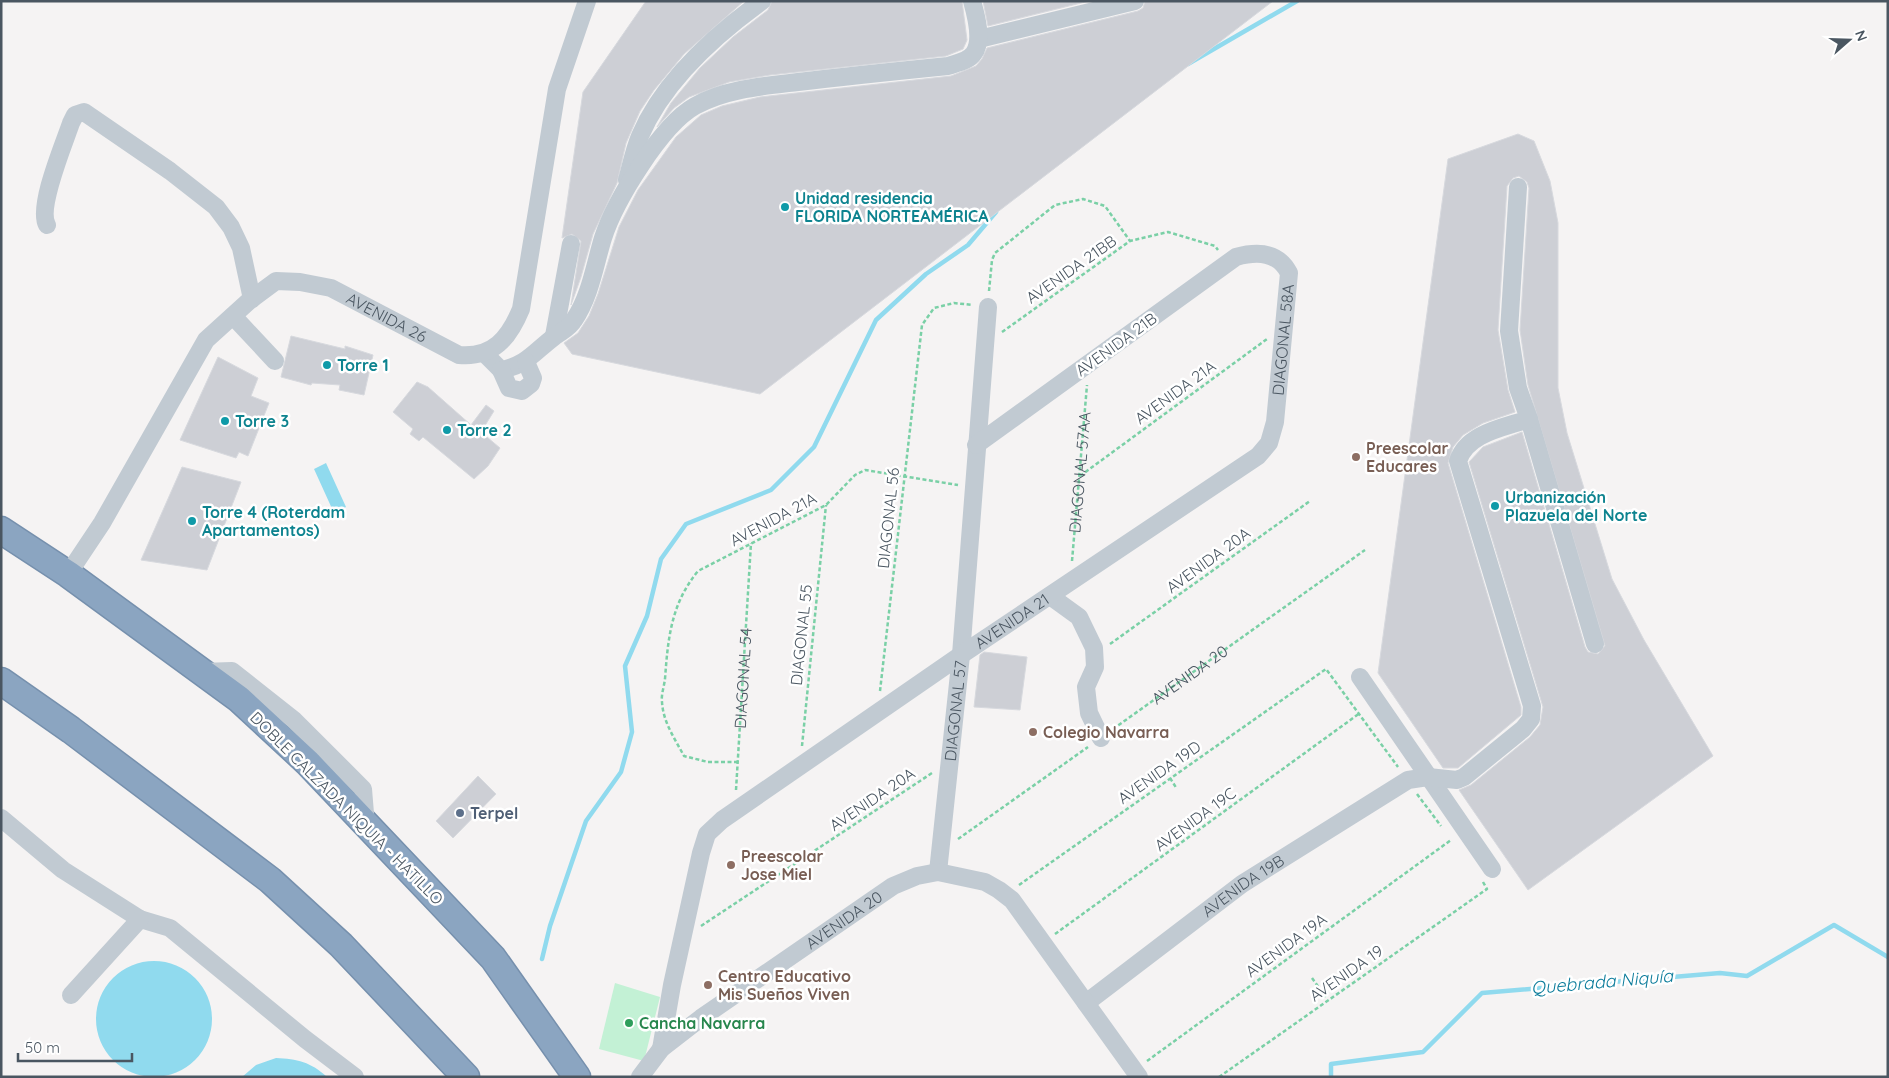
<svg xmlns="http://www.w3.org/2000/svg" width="1889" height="1078" font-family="Quicksand,sans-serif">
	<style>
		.green { fill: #c3f1d5 }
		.water { fill: #90daee }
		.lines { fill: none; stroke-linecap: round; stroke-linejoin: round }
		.stream { stroke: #90daee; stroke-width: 4.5 }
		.building { fill: #cdcfd5; stroke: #d7d9de }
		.highway-casing { stroke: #7690ad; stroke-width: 29 }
		.path { stroke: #7ad0a6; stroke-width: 2.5; stroke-dasharray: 4 2.5; stroke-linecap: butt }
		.minor { stroke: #c1cad2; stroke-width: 18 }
		.highway { stroke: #8ba5c1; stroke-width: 26 }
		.culture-dot { fill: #0f9aa8; stroke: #fff; stroke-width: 2 }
		.education-dot { fill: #8d6e63; stroke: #fff; stroke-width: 2 }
		.service-dot { fill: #5c6f8a; stroke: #fff; stroke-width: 2 }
		.leisure-dot { fill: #2e9e5b; stroke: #fff; stroke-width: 2 }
		.labels { text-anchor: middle; stroke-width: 5; stroke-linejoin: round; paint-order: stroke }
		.culture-label { font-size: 16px; font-weight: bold; fill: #0d838f; stroke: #fff; text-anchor: start }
		.street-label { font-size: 16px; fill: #4a5661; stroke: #fff }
		.education-label { font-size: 16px; font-weight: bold; fill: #785e54; stroke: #fff; text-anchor: start }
		.service-label { font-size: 16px; font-weight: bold; fill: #4e5e75; stroke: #fff; text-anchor: start }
		.leisure-label { font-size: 16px; font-weight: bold; fill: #27864d; stroke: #fff; text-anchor: start }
		.water-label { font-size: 18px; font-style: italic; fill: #0c7c9b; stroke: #fff }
	</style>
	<rect width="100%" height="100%" fill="#f5f3f3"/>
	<path class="green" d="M615 983 660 997 644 1061 599 1049Z"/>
	<path class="water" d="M326 463 346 507 334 513 314 469Z
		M96 1019a58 58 0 1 1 116 0a58 58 0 1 1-116 0Z
		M276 1058C297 1059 311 1062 327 1077H242L256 1065Z"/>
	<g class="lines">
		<path class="stream" d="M1188 64 1297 1
			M542 959 550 926 586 821 621 772 632 732 625 666 647 616 661 559 686 524 771 490 814 447 876 320 926 274 968 245 996 212
			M1331 1077V1064L1423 1052 1482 993 1720 973 1747 976 1834 925 1888 957"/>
	</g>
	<path class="building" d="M646 1H744L684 54 654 90 640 111 626 143 617 183 593 234 581 277 571 305 581 241 572 234 562 238 583 92Z
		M772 1H962L967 40 963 49 946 56 770 75 729 82 689 97 674 108 657 127 671 103 700 68 733 37 768 10Z
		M983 1H1089L988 26Z
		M1145 1H1273L760 394 572 354 564 343 578 333 589 316 598 294 619 227 638 190 676 137 701 115 722 106 760 97 951 76 976 66 982 59 987 48 1138 11 1143 8Z
		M1518 134 1534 141 1550 181 1558 223V388L1567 433 1612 579 1644 640 1713 756 1528 890 1459 790 1471 785 1530 737 1540 725 1543 707 1469 462 1483 447 1522 432 1585 647 1588 652 1598 654 1605 646 1528 385 1520 330 1529 188 1527 182 1519 176 1513 178 1507 186 1498 330 1508 390 1515 412 1483 423 1463 435 1453 447 1448 463 1521 707V715L1458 768H1443L1378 673 1448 159Z
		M291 336 345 349V346L373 355 364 395 339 390 340 385 312 383 311 385 281 377Z
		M218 357 258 378 251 396 269 403 248 456 239 452 236 458 180 440Z
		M417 382 428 387 471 425 486 405 494 411 481 432 500 448 488 466 474 479 423 437 419 441 410 434 413 429 393 412Z
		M182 467 241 482 207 570 141 560Z
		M984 652 1027 657 1020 710 974 707 980 655Z
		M478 776 496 794 453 838 436 821Z"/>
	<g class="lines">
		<defs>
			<path id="highway" d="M1 530 68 574 239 699 307 762 493 958 577 1077
				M1 681 71 730 270 880 341 945 466 1077"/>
		</defs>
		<use href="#highway" class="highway-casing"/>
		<g class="path">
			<path d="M989 291 992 260 995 253 1055 205 1083 199 1105 206 1130 241"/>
			<path d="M1002 332 1130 241 1168 232 1215 246 1218 250"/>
			<path d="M1080 476 1267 339"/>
			<path id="s1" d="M1072 561 1087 385"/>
			<path d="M1110 644 1310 501"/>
			<path d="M880 691 922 325 934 308 954 303 973 305"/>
			<path id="s2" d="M1113 729 1365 550"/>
			<path d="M802 746 826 505"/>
			<path d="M738 762H708L684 756C675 739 663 722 662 702 661 695 664 687 665 679 668 638 671 604 698 571L826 505 855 475 865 470 958 485"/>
			<path d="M1170 778 1177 789"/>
			<path id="s3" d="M736 790 751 543"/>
			<path d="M1417 794 1441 826"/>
			<path d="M958 839 1088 747"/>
			<path d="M1019 885 1326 669 1398 767"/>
			<path d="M701 926 932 773"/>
			<path d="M1055 934 1360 713"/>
			<path d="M1312 978 1327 999"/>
			<path d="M1147 1061 1451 840"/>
			<path d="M1219 1077 1487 889 1483 882"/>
		</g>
		<g class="minor">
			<path d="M979 39 1135 1"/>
			<path d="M627 180C631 166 634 150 640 136 663 82 715 35 762 1"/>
			<path d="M47 225C37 207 64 144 71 123L75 115 84 112 170 171 216 207 231 227 241 248 252 299"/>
			<path d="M233 316 275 361"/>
			<path d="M554 336 571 244"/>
			<path d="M485 354 501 370C527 365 534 352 554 337 561 331 569 329 574 320 590 297 595 264 603 238 615 201 661 125 695 106 725 89 764 86 798 82 848 76 898 71 948 66 957 63 969 61 974 53 983 40 976 15 972 1"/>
			<path d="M501 370 509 388 522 391 531 384 533 378 526 362"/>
			<path d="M1529 419 1595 644"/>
			<path id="s4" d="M68 574 102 523 206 340 249 301 276 281 300 282 331 288 459 355C493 358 509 338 521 309L557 89 587 1"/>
			<path d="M1050 596 1079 617 1094 648 1095 667 1086 687 1089 713 1101 738"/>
			<path d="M202 672 232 671 294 720 363 789 366 826"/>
			<path d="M1360 677 1492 869"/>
			<path d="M1 818 63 870 140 919 170 928 305 1039 355 1077"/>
			<path id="s5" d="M938 872 961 655 988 307"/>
			<path d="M71 995 140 919"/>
			<path id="s6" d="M1086 1003 1242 884 1408 780 1428 777 1457 780 1464 777 1523 729 1531 719 1532 706 1458 461C1467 433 1503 428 1529 419L1518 388 1509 331 1518 187"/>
			<path id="s7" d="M661 1049 672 985 701 853 707 834 722 820 961 655 1258 456 1269 443 1275 422 1289 273C1278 252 1258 251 1236 257L976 445"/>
			<path id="s8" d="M640 1077 661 1049 701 1018 893 886 917 876 938 872 985 882 999 890 1012 900 1139 1077"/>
		</g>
		<use href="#highway" class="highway"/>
	</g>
	<g class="culture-dot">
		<circle cx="785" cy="207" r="5"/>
		<circle cx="327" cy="365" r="5"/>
		<circle cx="225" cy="421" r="5"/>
		<circle cx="447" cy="430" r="5"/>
		<circle cx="1495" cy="506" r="5"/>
		<circle cx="192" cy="521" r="5"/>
	</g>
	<g class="education-dot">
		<circle cx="1356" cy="457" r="5"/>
		<circle cx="1033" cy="732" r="5"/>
		<circle cx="731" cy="865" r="5"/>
		<circle cx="708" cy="985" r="5"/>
	</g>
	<circle class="service-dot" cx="460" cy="813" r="5"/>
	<circle class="leisure-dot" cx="629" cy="1023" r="5"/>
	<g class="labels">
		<g class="culture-label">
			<text x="795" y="204">Unidad residencia<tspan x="795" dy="18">FLORIDA NORTEAMÉRICA</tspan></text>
			<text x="337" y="371">Torre 1</text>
			<text x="235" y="427">Torre 3</text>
			<text x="457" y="436">Torre 2</text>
			<text x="1505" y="503">Urbanización<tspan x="1505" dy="18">Plazuela del Norte</tspan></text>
			<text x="202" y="518">Torre 4 (Roterdam<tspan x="202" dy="18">Apartamentos)</tspan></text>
		</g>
		<g class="street-label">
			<text transform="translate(1071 269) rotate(-35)" y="6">AVENIDA 21BB</text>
			<text dy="6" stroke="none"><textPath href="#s4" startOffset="482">AVENIDA 26</textPath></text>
			<text dy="6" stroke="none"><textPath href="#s7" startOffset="1010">DIAGONAL 58A</textPath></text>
			<text transform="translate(1116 344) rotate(-36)" y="6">AVENIDA 21B</text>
			<text transform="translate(1175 392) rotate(-36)" y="6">AVENIDA 21A</text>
			<text dy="6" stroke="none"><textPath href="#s1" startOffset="89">DIAGONAL 57AA</textPath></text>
			<text transform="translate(888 518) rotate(-84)" y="6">DIAGONAL 56</text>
			<text transform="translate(773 519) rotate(-28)" y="6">AVENIDA 21A</text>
			<text transform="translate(1208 560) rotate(-36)" y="6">AVENIDA 20A</text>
			<text dy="6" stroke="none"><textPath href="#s7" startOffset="592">AVENIDA 21</textPath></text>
			<text transform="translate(801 635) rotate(-84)" y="6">DIAGONAL 55</text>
			<text dy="6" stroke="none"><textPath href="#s2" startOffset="94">AVENIDA 20</textPath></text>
			<text dy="6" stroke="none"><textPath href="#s3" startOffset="112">DIAGONAL 54</textPath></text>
			<text dy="6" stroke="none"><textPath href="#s5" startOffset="162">DIAGONAL 57</textPath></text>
			<text transform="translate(1159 772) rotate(-35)" y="6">AVENIDA 19D</text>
			<text transform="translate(872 799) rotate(-34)" y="6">AVENIDA 20A</text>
			<text transform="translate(347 808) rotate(45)" y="6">DOBLE CALZADA NIQUIA - HATILLO</text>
			<text transform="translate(1195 819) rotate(-36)" y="6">AVENIDA 19C</text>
			<text dy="6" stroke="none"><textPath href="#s6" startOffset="196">AVENIDA 19B</textPath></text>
			<text dy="6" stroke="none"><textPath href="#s8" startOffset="259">AVENIDA 20</textPath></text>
			<text transform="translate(1286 945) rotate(-36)" y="6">AVENIDA 19A</text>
			<text transform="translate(1346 973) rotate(-35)" y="6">AVENIDA 19</text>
		</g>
		<g class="education-label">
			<text x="1366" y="454">Preescolar<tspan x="1366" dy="18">Educares</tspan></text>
			<text x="1043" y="738">Colegio Navarra</text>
			<text x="741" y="862">Preescolar<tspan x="741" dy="18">Jose Miel</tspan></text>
			<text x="718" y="982">Centro Educativo<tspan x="718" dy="18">Mis Sueños Viven</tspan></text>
		</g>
		<g class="service-label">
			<text x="470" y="819">Terpel</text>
		</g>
		<g class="leisure-label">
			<text x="639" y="1029">Cancha Navarra</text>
		</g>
		<g class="water-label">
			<text transform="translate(1602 982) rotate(-5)" y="6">Quebrada Niquía</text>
		</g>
	</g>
	<rect width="1889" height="1078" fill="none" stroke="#4a5661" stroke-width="5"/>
	<g transform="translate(1849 40) rotate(70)" stroke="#ffffff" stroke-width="4" paint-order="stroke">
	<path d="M0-4L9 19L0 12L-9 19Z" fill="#4a5661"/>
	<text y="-8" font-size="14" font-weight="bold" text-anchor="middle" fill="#4a5661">N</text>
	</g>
	<path d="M18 1053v8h114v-8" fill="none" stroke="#4a5661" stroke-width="2.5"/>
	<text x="25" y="1053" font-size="15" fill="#4a5661" stroke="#ffffff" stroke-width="4" paint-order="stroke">50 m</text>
</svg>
